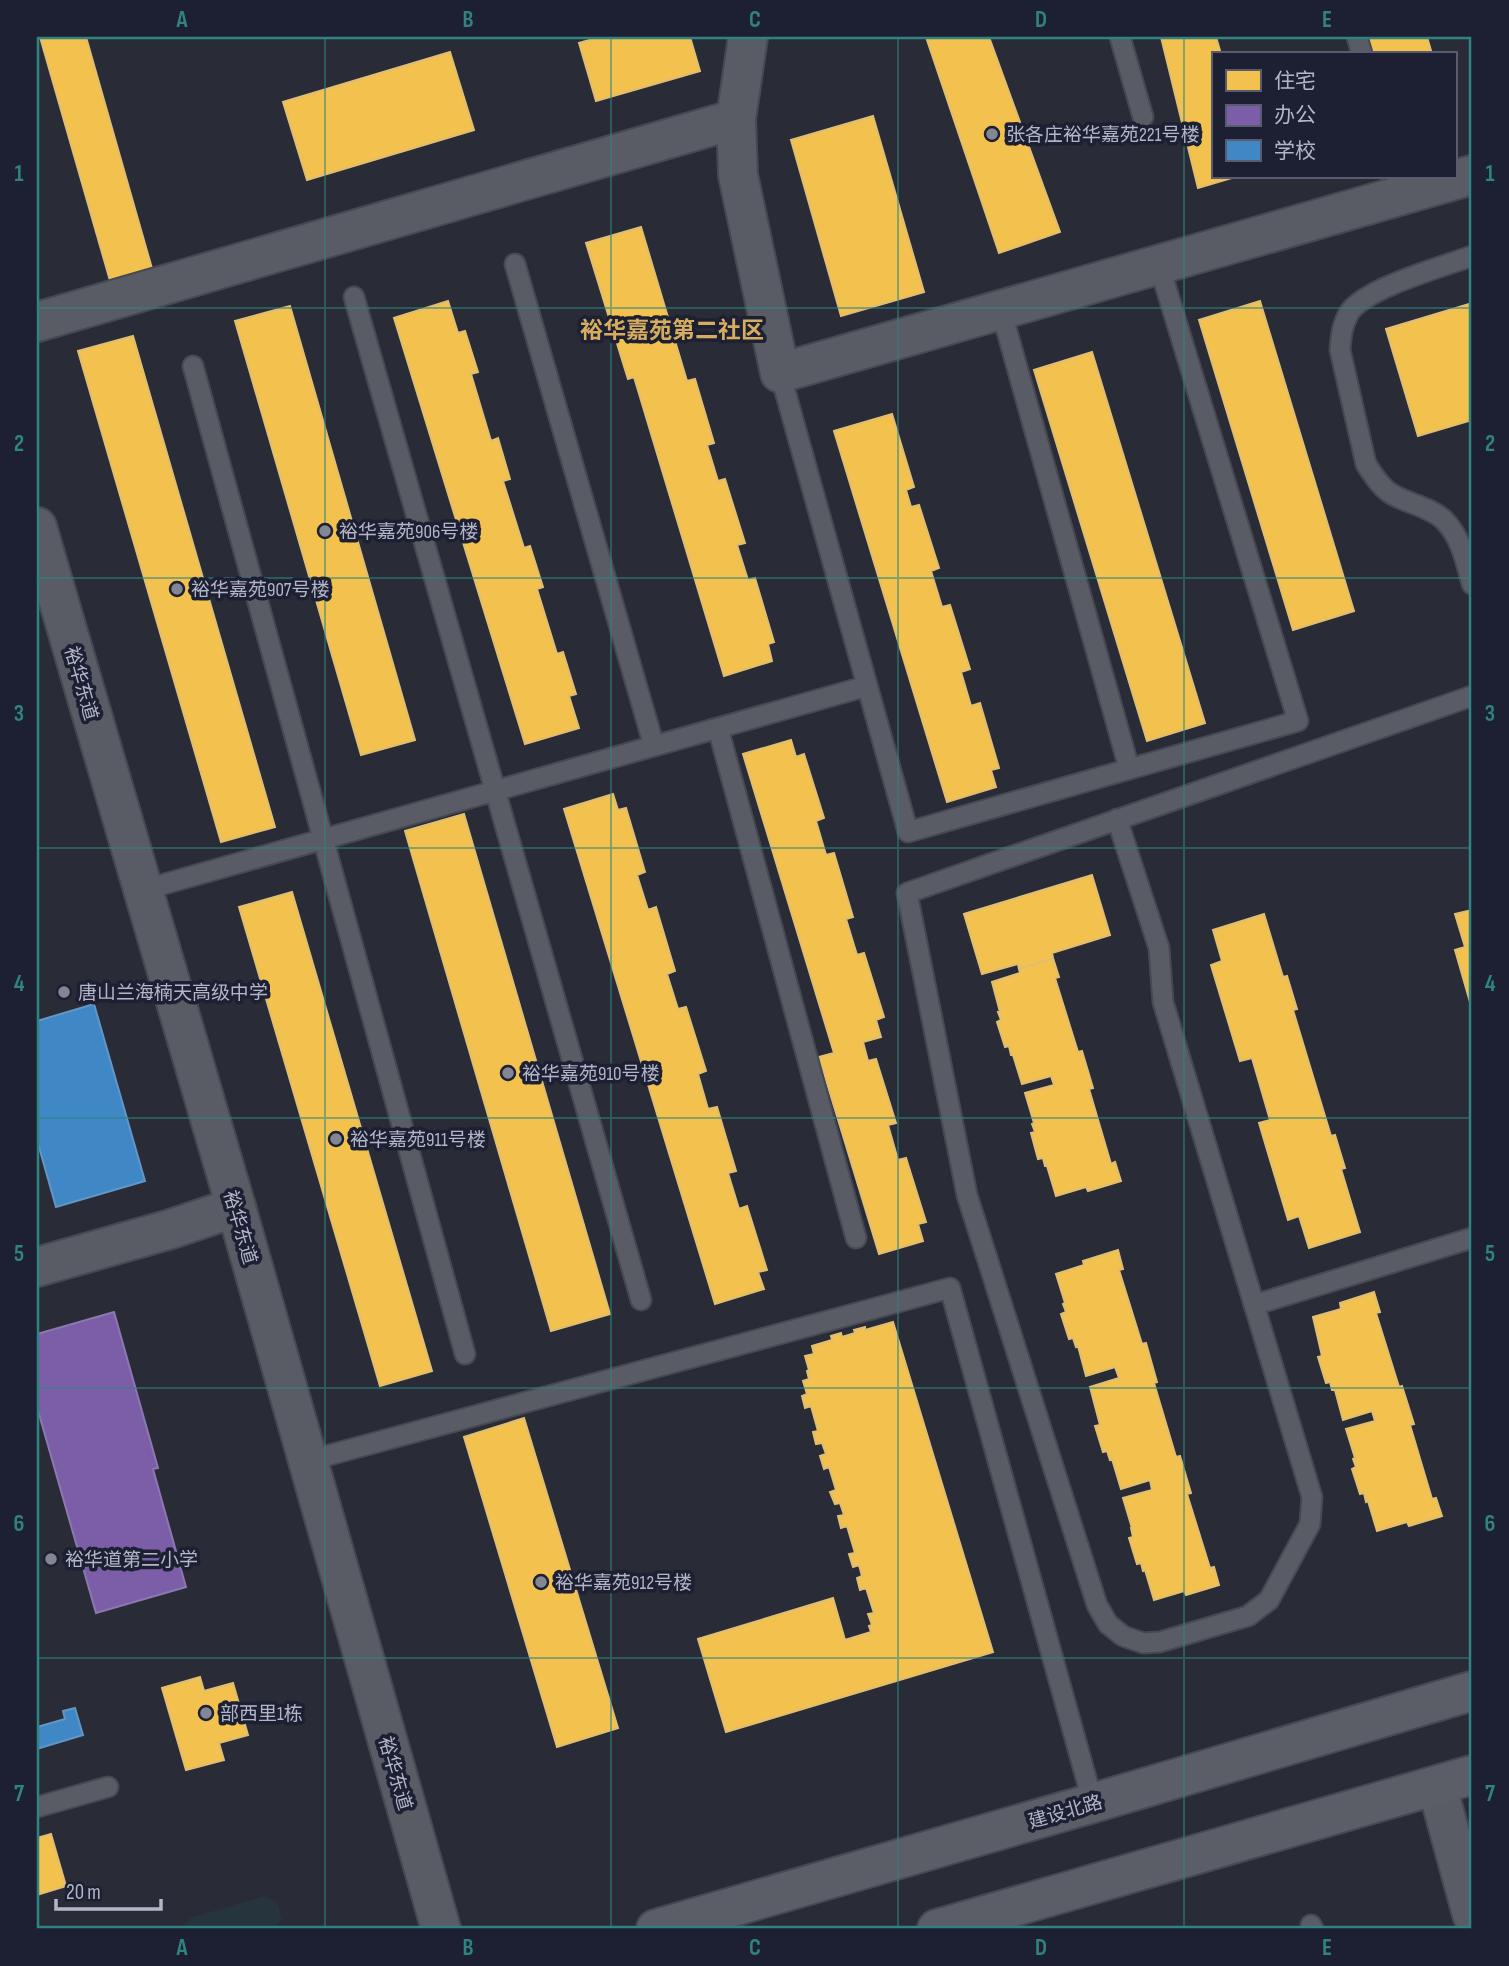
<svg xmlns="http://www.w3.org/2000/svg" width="1509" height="1966" font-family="'Sofia Sans Condensed','Noto Sans SC',sans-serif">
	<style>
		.green { fill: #26353d }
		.homes { fill: #f2c14e; stroke: #dfbe73; stroke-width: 2 }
		.offices { fill: #7b5ea7; stroke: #8c78b1; stroke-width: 2 }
		.schools { fill: #3f88c5; stroke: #6296c6; stroke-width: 2 }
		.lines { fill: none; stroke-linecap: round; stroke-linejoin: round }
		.service-casing { stroke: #464951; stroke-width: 23 }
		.minor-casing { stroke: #464951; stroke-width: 42 }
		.tertiary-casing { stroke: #464951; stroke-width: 42 }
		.primary-casing { stroke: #464954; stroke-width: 42 }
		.service { stroke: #595b65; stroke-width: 19 }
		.minor { stroke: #595b65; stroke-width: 38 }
		.tertiary { stroke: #595b65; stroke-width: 38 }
		.primary { stroke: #5b5d67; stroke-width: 38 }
		.grid { fill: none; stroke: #308380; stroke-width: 2; stroke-opacity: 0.55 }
		.poi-dot { fill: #828695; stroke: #1c2032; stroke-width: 2.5 }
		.labels { text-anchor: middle; stroke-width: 7; stroke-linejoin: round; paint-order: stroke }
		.poi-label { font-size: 19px; fill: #b2b6c8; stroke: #1c2032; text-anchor: start }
		.street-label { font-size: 19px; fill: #b2b6c8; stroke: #1c2032 }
		.quarter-label { font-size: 23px; font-weight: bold; fill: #d6ac60; stroke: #1c2032 }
		.neatline { fill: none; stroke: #308380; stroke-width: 2.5 }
		.grid-label { font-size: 23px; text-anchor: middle; font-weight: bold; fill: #308380 }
	</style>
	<rect width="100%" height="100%" fill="#292c37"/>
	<path class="green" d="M265 1896 277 1902 282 1919 275 1929H184L190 1918Z"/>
	<path class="homes" d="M40 37H86L155 279 113 291Z
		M600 37H690L700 71 596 101 579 43Z
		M926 37H989L1060 232 999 253Z
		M1161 37H1216L1221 54H1213V177H1235L1198 188Z
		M1362 37H1427L1432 54H1367Z
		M450 52 474 130 307 180 283 102Z
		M873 116 924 292 841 316 791 140Z
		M641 227 687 381 695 379 714 443 707 445 718 481 725 479 745 543 737 545 748 580 755 578 774 642 768 644 772 661 724 676 634 377 628 379 586 243Z
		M448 301 458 333 465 331 478 372 471 374 491 441 498 438 510 479 503 481 524 548 530 546 543 587 537 589 557 654 563 652 576 694 569 696 579 728 525 744 394 318Z
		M1260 301 1354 611 1293 630 1199 320Z
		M1472 303V420L1418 436 1386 329Z
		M290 306 415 740 361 755 235 321Z
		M133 336 275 827 221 842 78 351Z
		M1092 352 1205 723 1147 741 1034 370Z
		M892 414 914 487 906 490 911 507 919 505 939 568 931 571 942 607 950 605 970 669 961 672 971 706 980 703 999 768 991 770 996 787 947 802 834 431Z
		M791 740 796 757 804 754 824 818 816 821 826 855 834 853 853 917 846 919 857 955 864 953 884 1017 876 1020 881 1037 863 1042 868 1061 876 1059 896 1123 888 1125 898 1160 906 1158 926 1222 918 1224 923 1241 879 1254 819 1057 834 1053 743 754Z
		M613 794 618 810 626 808 645 872 637 875 648 910 656 907 675 971 667 974 678 1009 686 1007 706 1071 698 1074 708 1109 717 1107 736 1171 728 1173 739 1209 747 1206 767 1270 758 1272 764 1289 715 1304 564 809Z
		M464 814 610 1314 551 1331 405 831Z
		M1092 875 1110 935 1052 953 1053 958 1019 969 1018 964 982 974 964 914Z
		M292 892 432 1371 380 1386 239 907Z
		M1472 910V1009L1455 950 1465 947 1455 914Z
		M1264 914 1283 977 1287 976 1297 1009 1293 1010 1331 1136 1335 1135 1345 1168 1341 1169 1360 1232 1309 1248 1299 1216 1288 1220 1259 1123 1270 1120 1252 1058 1240 1061 1211 965 1222 961 1213 930Z
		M1053 958 1059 977 1055 978 1078 1052 1082 1051 1093 1088 1089 1089 1111 1164 1115 1162 1121 1181 1088 1191 1086 1187 1056 1196 1047 1166H1045L1043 1158 1038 1159 1031 1133 1035 1132 1032 1124 1034 1123 1025 1093 1054 1085 1051 1076 1022 1084 1013 1055H1011L1009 1046 1005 1047 997 1022 1001 1020 998 1012H1000L992 982 1020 973 1019 969Z
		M1118 1250 1123 1269 1119 1270 1142 1344 1146 1343 1157 1382 1154 1383 1176 1457 1180 1456 1191 1493 1187 1494 1210 1568 1214 1567 1219 1585 1186 1595 1184 1591 1154 1600 1145 1570 1143 1571 1141 1563 1137 1564 1129 1538 1133 1537 1131 1528H1132L1123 1498 1152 1490 1150 1480 1121 1489 1112 1459 1110 1460 1107 1451 1103 1452 1095 1426 1100 1425 1090 1387 1119 1378 1115 1367 1086 1376 1078 1346 1076 1347 1073 1338 1069 1339 1061 1314 1066 1312 1063 1304 1065 1303 1056 1274 1084 1265 1083 1261Z
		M1374 1292 1380 1312 1376 1313 1399 1387 1402 1386 1414 1424 1410 1425 1432 1499 1436 1498 1442 1516 1409 1526 1407 1522 1377 1531 1368 1501 1366 1502 1364 1493 1360 1494 1352 1469 1356 1467 1353 1459 1355 1458 1346 1429 1375 1421 1372 1411 1343 1420 1335 1390H1332L1330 1382 1326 1383 1318 1357 1322 1356 1313 1317 1341 1309 1340 1303Z
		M893 1322 993 1652 726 1732 698 1639 833 1598 845 1640 871 1632 869 1626 872 1625 868 1614 874 1613 866 1588 860 1590 857 1578 862 1576 859 1565 853 1567 849 1554 855 1553 847 1526 841 1528 838 1516 844 1515 840 1503 835 1504 830 1492 836 1490 829 1467 824 1469 820 1456 826 1454 822 1443 816 1444 813 1432 818 1431 811 1406 805 1408 802 1396 807 1394 803 1381 809 1379 807 1371 809 1370 805 1356 814 1354 812 1346 832 1340 831 1336 841 1333 842 1337 855 1333 854 1330 865 1327V1330Z
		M524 1418 618 1728 557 1747 464 1437Z
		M200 1677 204 1691 233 1683 248 1735 219 1743 224 1760 186 1770 162 1688Z
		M51 1834 66 1886 37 1895V1838Z"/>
	<path class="offices" d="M114 1312 158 1468 153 1469 186 1587 96 1613 37 1407V1334Z"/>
	<path class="schools" d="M94 1004 145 1181 56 1207 37 1140V1021Z
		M75 1708 83 1735 37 1749V1727L65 1719 63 1711Z"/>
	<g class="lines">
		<defs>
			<path id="service" d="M1120 37 1143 117
				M1357 37 1362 54
				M1472 256C1442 267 1365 288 1349 313 1342 325 1341 337 1340 350L1366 464C1373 475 1380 486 1390 493 1407 504 1429 506 1444 520 1461 537 1466 562 1472 584
				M515 264 654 746
				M354 297 641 1300
				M1001 310 1129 768
				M193 366 465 1354
				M780 373 908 832 1298 721 1159 265
				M718 728 856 1238
				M1117 819 1159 948 1163 1002 1312 1497 1310 1524 1269 1600 1248 1616 1160 1642 1143 1643 1123 1636 1108 1624 1097 1605 967 1195 907 893 1472 696
				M143 890 867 686
				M1254 1305 1472 1238
				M307 1461 950 1288 1093 1803
				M37 1807 108 1787
				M1311 1925 1313 1929"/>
			<path id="minor" d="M748 37 736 119 738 175 780 373 1472 175
				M37 322 736 119
				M37 1267 171 1229 236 1207
				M1437 1786 1472 1914"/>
			<path id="tertiary" d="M37 527 236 1207 441 1929"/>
			<path id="primary" d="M656 1929 1093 1803 1472 1691
				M937 1929 1472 1775"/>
		</defs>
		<use href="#service" class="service-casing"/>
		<use href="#minor" class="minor-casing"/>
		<use href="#tertiary" class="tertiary-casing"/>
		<use href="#primary" class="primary-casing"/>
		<use href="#service" class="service"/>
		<use href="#minor" class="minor"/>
		<use href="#tertiary" class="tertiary"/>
		<use href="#primary" class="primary"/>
	</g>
	<path class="grid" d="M325 37V1929M611 37V1929M898 37V1929M1184 37V1929M37 308H1472M37 578H1472M37 848H1472M37 1118H1472M37 1388H1472M37 1658H1472"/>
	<g class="poi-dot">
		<circle cx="992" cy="134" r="7"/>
		<circle cx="325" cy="531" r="7"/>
		<circle cx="177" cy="589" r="7"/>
		<circle cx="64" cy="992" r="7"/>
		<circle cx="508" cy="1073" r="7"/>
		<circle cx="336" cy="1139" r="7"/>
		<circle cx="51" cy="1559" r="7"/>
		<circle cx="541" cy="1582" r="7"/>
		<circle cx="206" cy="1713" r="7"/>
	</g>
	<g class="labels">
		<g class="poi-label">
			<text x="1006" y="141">张各庄裕华嘉苑221号楼</text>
			<text x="339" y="538">裕华嘉苑906号楼</text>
			<text x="191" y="596">裕华嘉苑907号楼</text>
			<text x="78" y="999">唐山兰海楠天高级中学</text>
			<text x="522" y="1080">裕华嘉苑910号楼</text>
			<text x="350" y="1146">裕华嘉苑911号楼</text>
			<text x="65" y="1566">裕华道第二小学</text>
			<text x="555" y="1589">裕华嘉苑912号楼</text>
			<text x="220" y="1720">部西里1栋</text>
		</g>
		<g class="street-label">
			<text transform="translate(82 683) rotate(74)" y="7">裕华东道</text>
			<text transform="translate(241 1227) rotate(74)" y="7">裕华东道</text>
			<text transform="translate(396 1773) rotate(74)" y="7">裕华东道</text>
			<text transform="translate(1065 1811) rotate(-16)" y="7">建设北路</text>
		</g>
		<g class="quarter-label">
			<text x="672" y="338">裕华嘉苑第二社区</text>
		</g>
	</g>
	<rect width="1509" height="1966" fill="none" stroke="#1c2032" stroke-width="77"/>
	<rect x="1212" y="52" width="245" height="126" fill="#1c2032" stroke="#585c6e" stroke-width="2"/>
	<rect x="1226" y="70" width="35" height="21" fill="#f2c14e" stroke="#585c6e" stroke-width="2"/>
	<text x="1274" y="88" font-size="21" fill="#b2b6c8">住宅</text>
	<rect x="1226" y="105" width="35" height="21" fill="#7b5ea7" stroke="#585c6e" stroke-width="2"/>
	<text x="1274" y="122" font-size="21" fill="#b2b6c8">办公</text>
	<rect x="1226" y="140" width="35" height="21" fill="#3f88c5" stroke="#585c6e" stroke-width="2"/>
	<text x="1274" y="158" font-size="21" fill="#b2b6c8">学校</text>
	<path d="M56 1899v10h105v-10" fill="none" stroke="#b2b6c8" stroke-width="3.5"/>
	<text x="66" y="1899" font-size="21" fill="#b2b6c8" stroke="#1c2032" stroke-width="5" paint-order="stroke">20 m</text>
	<rect x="38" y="38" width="1432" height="1889" class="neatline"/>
	<g class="grid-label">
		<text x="182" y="27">A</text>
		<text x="468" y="27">B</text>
		<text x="755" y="27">C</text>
		<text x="1041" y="27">D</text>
		<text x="1327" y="27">E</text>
		<text x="19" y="181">1</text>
		<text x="1490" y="181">1</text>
		<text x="19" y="451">2</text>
		<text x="1490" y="451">2</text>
		<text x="19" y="721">3</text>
		<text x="1490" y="721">3</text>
		<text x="19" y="991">4</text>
		<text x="1490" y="991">4</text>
		<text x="19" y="1261">5</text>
		<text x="1490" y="1261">5</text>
		<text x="19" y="1531">6</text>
		<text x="1490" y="1531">6</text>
		<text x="19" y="1801">7</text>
		<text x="1490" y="1801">7</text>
		<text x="182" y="1955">A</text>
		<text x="468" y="1955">B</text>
		<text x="755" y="1955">C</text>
		<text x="1041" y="1955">D</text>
		<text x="1327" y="1955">E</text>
	</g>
</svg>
